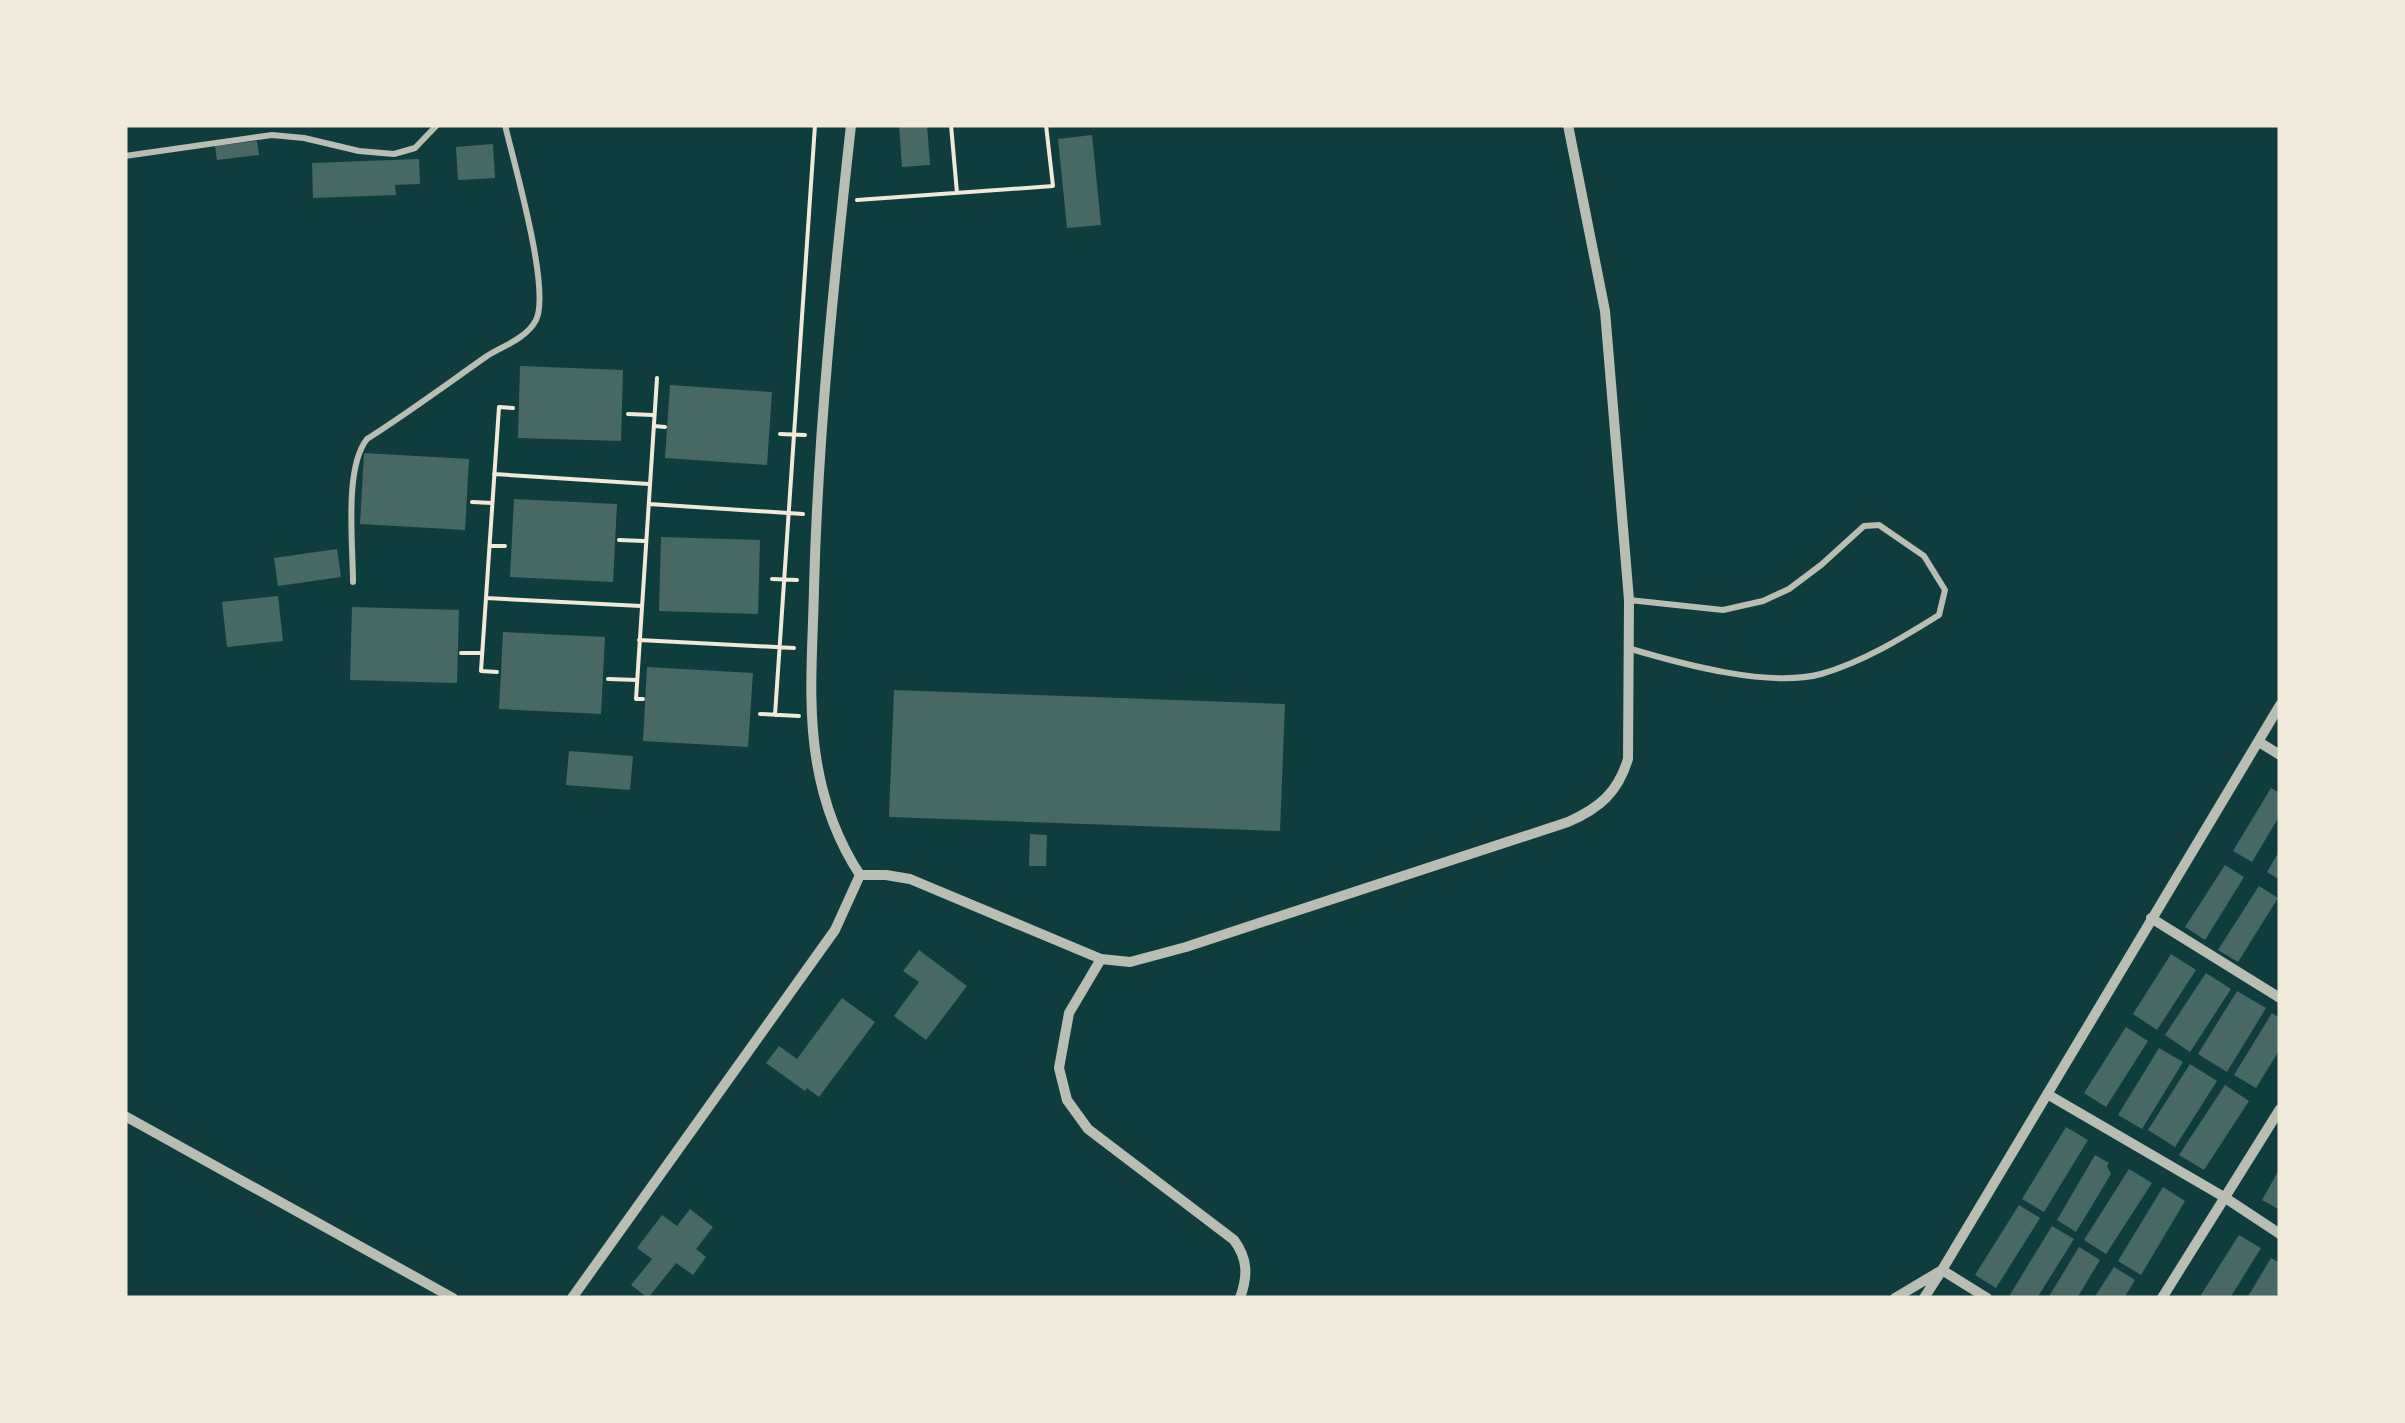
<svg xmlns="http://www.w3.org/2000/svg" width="2405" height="1423" font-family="'DejaVu Sans',sans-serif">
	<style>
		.building { fill: #486865 }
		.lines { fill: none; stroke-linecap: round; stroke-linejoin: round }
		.path { stroke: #f1e9da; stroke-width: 4 }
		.service { stroke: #b8beb3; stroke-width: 6 }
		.minor { stroke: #b8beb3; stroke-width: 10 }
	</style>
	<rect width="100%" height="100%" fill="#0f3d3e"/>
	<path class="building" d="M899 125H927L930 165 902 167Z
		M1092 135 1101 225 1067 228 1058 139Z
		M257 141 259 155 217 160 215 146Z
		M493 144 495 178 458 180 456 147Z
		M419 159 420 184 395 185 396 195 313 198 312 163Z
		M520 366 623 370 621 441 518 438Z
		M670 385 772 392 767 465 665 458Z
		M364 453 469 459 465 530 360 524Z
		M514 499 617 504 613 582 510 577Z
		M661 537 760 540 758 614 659 611Z
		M337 549 341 577 278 586 274 558Z
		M278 596 283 641 227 647 222 602Z
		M352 607 459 610 457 683 350 680Z
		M503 632 605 637 601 714 499 709Z
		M647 667 753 673 748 747 643 741Z
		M894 690 1285 704 1280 831 889 817Z
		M569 751 633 756 630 790 566 785Z
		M2271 788 2280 793V815L2252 862 2233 851Z
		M1030 834 1047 835 1046 866H1029Z
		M2280 850V880L2267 872Z
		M2225 865 2244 877 2205 940 2185 927Z
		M2259 886 2278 898 2238 962 2218 950Z
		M919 950 967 986 926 1040 894 1016 919 982 903 971Z
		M2171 954 2196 970 2157 1030 2133 1014Z
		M2206 973 2231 989 2190 1052 2165 1035Z
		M2237 991 2266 1008 2227 1072 2198 1054Z
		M842 998 875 1022 819 1097 807 1088 805 1091 766 1063 779 1046 797 1059Z
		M2272 1013 2280 1018V1049L2256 1088 2234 1075Z
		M2126 1027 2148 1041 2106 1107 2084 1093Z
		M2159 1048 2183 1062 2142 1129 2118 1115Z
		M2190 1064 2217 1081 2175 1147 2148 1130Z
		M2225 1085 2249 1101 2204 1170 2179 1155Z
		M2066 1127 2088 1140 2044 1212 2022 1199Z
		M2095 1155 2109 1163 2107 1166 2111 1174 2076 1232 2057 1220Z
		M2280 1168V1210L2262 1200Z
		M2129 1169 2152 1183 2106 1254 2084 1240Z
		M2163 1187 2185 1201 2141 1275 2118 1261Z
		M2019 1205 2040 1218 1996 1288 1975 1275Z
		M690 1209 713 1227 696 1249 706 1257 693 1275 676 1263 648 1298 631 1285 652 1259 637 1248 662 1215 677 1226Z
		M2052 1226 2074 1239 2037 1298H2008Z
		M2239 1235 2261 1248 2230 1298H2199Z
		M2079 1247 2100 1260 2077 1298H2048Z
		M2271 1258 2280 1263V1293L2277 1298H2247Z
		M2114 1267 2135 1280 2124 1298H2094Z"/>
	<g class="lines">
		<path class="path" d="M951 125 957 193
			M857 200 1053 186 1046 125
			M628 414 653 415
			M654 426 665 427
			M780 434 805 435
			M494 474 649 484
			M472 502 492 503
			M649 504 803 514
			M619 540 644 541
			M490 546H505
			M772 579 797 580
			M486 598 641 606
			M639 640 794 648
			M461 653H481
			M497 672 481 671 499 407 513 408
			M608 679 637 680
			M643 699H636L657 378
			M760 714 799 716
			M775 715 815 125"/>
		<path class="service" d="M125 156 272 135 304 138 359 151 394 154 415 148 437 125
			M353 582C353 544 344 468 367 439 408 413 447 384 487 356 503 346 527 338 536 320 551 290 514 163 505 125
			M1629 600 1723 610 1763 601 1789 589 1821 565 1864 526 1879 525 1924 556 1945 590 1939 615C1902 638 1863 662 1821 674 1769 688 1682 664 1631 649"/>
		<path class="minor" d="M851 125C834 279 818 433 814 588 813 645 807 706 817 763 824 804 837 840 860 875
			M2259 742 2280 755
			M860 875H886L910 879 1101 959 1069 1013 1059 1068 1067 1100 1088 1129 1234 1240C1248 1259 1248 1276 1240 1298
			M2151 918 2280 998
			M1101 959 1130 962 1186 947 1568 822C1600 808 1618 792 1628 759L1629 600 1605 311 1568 125
			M2047 1094 2224 1197 2280 1234
			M125 1116 453 1298
			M572 1298 835 930 860 875
			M1895 1298 1942 1270 2280 705
			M1924 1298 1942 1270 1987 1298
			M2162 1298 2280 1109"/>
	</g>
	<rect width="2405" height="1423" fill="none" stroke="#f1e9da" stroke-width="255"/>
</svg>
